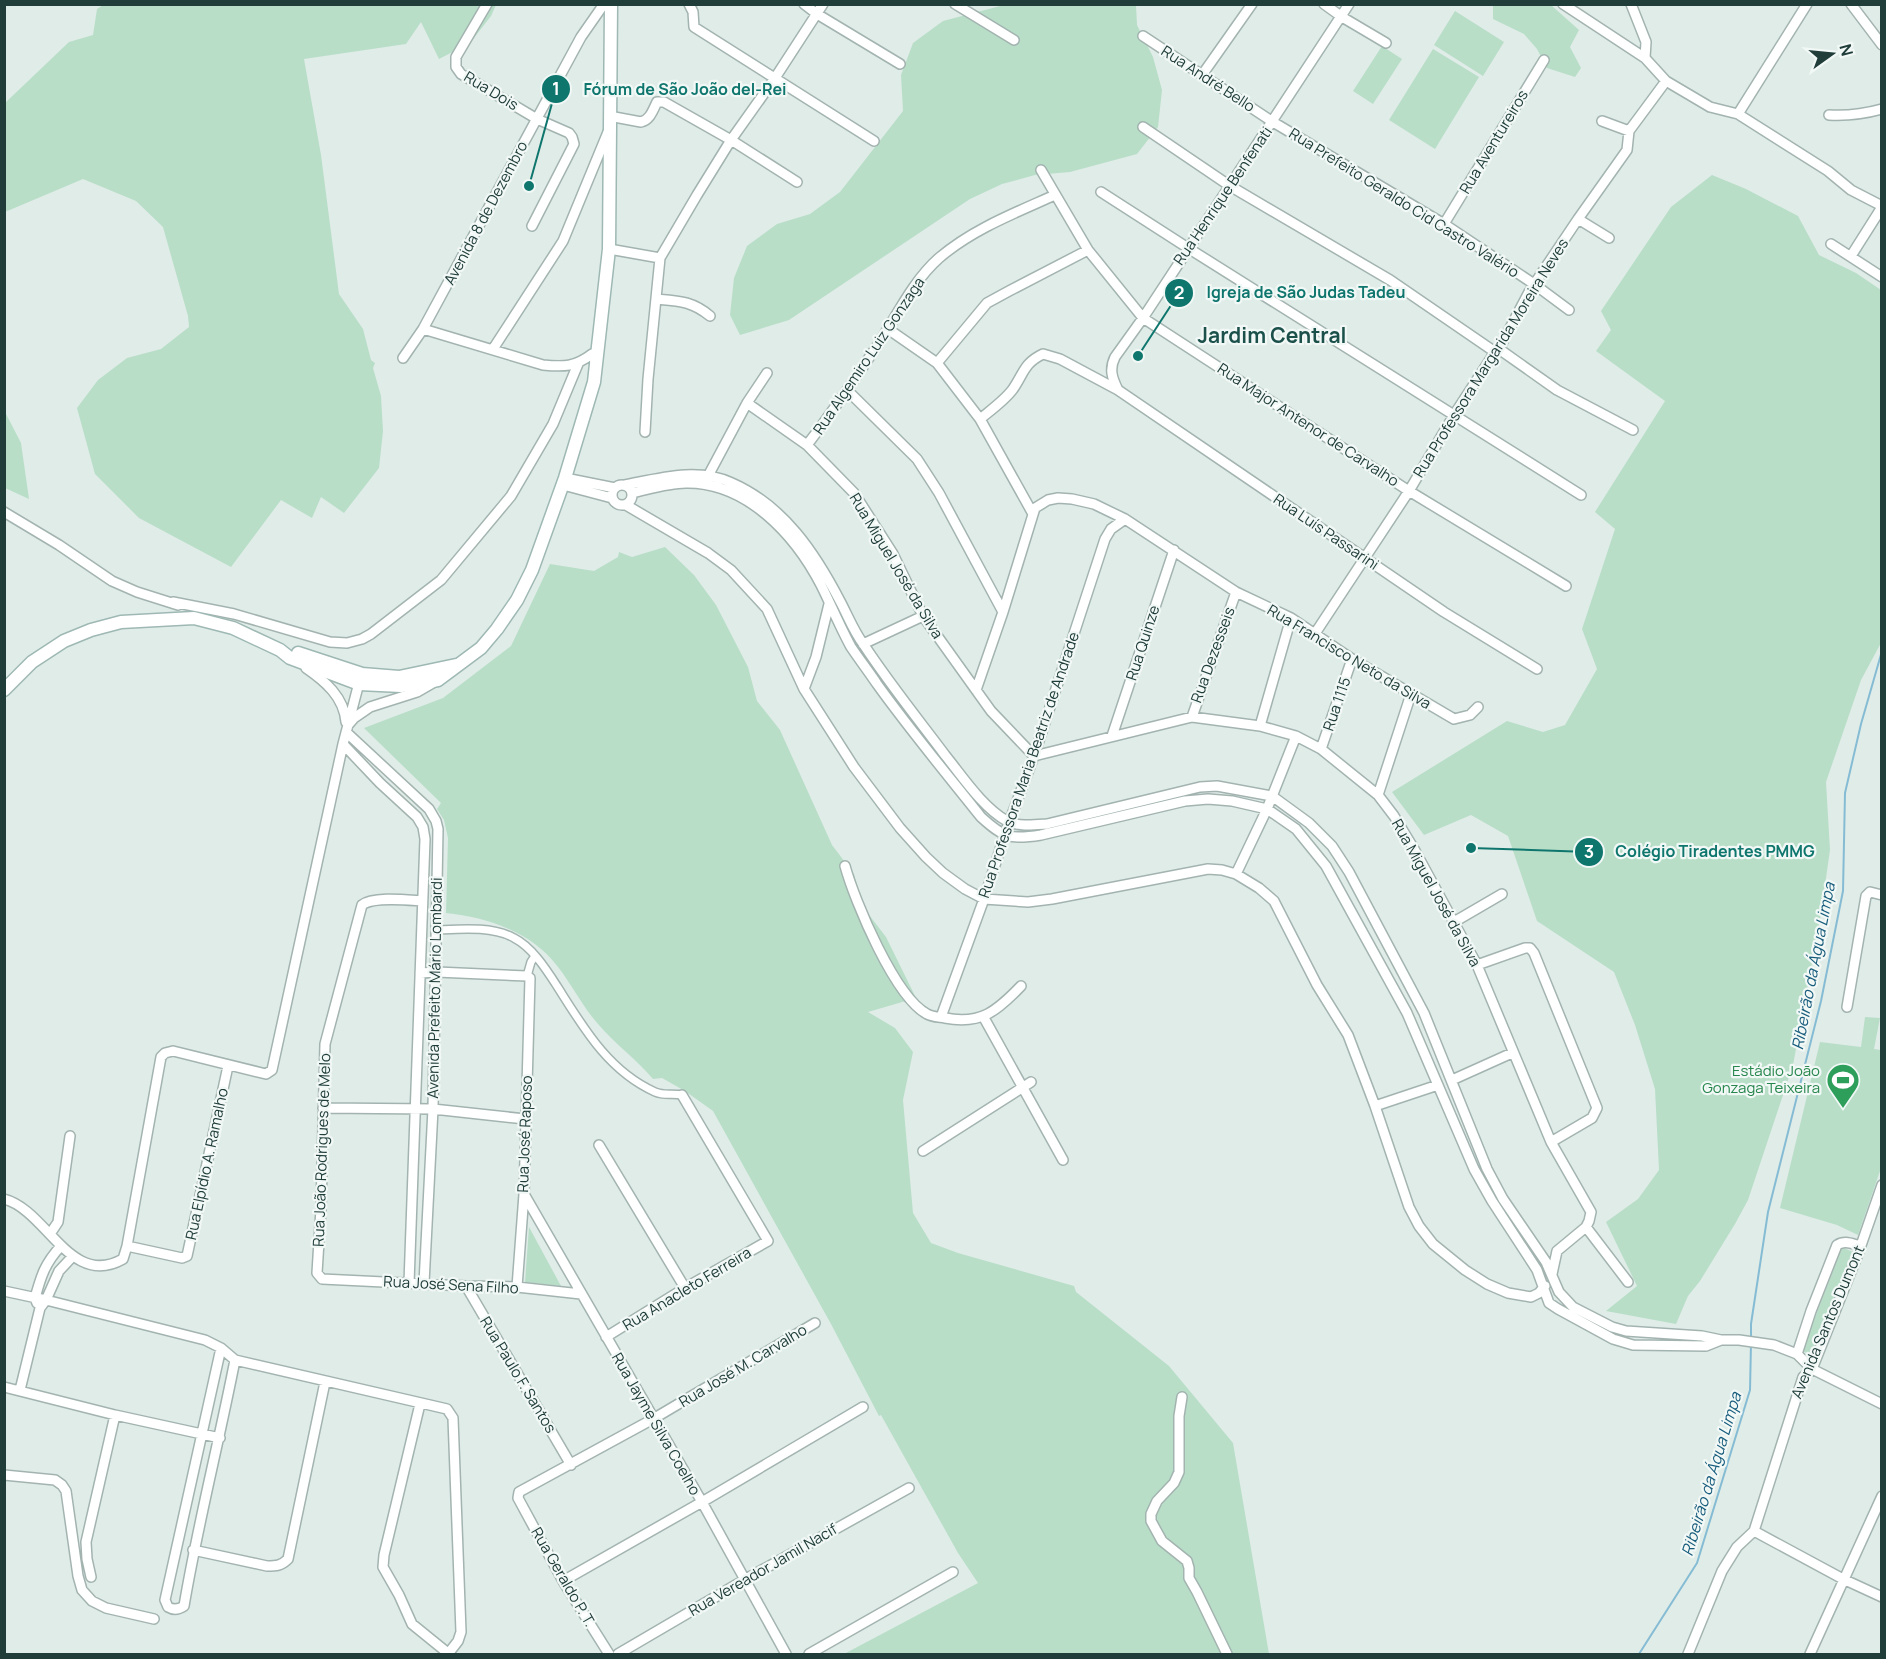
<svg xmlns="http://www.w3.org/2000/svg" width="1886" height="1659" font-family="Manrope,sans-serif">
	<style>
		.green { fill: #b8dec8 }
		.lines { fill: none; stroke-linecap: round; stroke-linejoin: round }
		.stream { stroke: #85bcd4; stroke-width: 2 }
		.pedestrian-casing { stroke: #a3b4b0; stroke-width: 10 }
		.minor-casing { stroke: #a3b4b0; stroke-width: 12 }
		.secondary-casing { stroke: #9eb8b3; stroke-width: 15 }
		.pedestrian { stroke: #fff; stroke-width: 7 }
		.minor { stroke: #fff; stroke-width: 9 }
		.secondary { stroke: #fff; stroke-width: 12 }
		.labels { text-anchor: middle; stroke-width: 4.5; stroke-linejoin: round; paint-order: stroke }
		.street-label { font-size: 15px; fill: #203d3a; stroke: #f1f8f6 }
		.leisure-label { font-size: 15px; fill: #27864d; stroke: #f1f8f6; text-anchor: end }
		.water-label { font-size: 16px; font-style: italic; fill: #175c7c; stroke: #f1f8f6 }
		.district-label { font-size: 21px; font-weight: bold; fill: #1b504b; stroke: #f1f8f6 }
		.leader { fill: none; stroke: #0f766e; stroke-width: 2 }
		.callout-dot { fill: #0f766e; stroke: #f1f8f6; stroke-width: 2 }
		.mark-label { font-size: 18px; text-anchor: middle; font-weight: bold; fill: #fff }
		.callout-label { font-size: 16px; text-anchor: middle; font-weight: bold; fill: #0f766e; stroke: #f1f8f6; stroke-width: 4.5; stroke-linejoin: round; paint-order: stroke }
	</style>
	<rect width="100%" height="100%" fill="#e0ece8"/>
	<path class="green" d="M103 5H496L491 16 470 43 439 59 421 22 406 44 304 59 321 155 339 294 363 329 371 360 375 363 373 368 381 396 383 431 379 468 344 513 321 497 312 518 281 500 231 567 139 518 95 474 77 408 98 380 127 358 161 349 189 327 188 316 163 227 136 201 83 179 5 212V103L69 42 93 35 97 9Z
		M1004 5H1136L1137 25 1153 57 1162 90 1158 127 1137 154 1070 172 1035 175 1002 184 970 199 789 320 740 335 730 315 734 278 747 246 777 224 810 214 840 192 903 111 901 75 913 43 943 21Z
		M1493 5H1551L1579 30 1570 47 1581 68 1575 77 1547 68 1537 49 1524 34 1493 19Z
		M1455 11 1504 42 1483 76 1434 45Z
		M1382 46 1402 59 1373 104 1353 91Z
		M1433 49 1479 77 1435 149 1389 120Z
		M1712 175 1746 189 1798 216 1819 255 1856 273 1881 290 1882 641 1861 680 1826 782 1830 850 1820 920 1793 1065 1748 1200 1735 1224 1700 1281 1688 1296 1676 1324 1606 1311 1637 1286 1606 1222 1638 1199 1659 1170 1655 1089 1635 1025 1614 972 1537 921 1508 836 1471 815 1424 835 1392 792 1507 721 1543 732 1565 725 1597 669 1582 629 1615 529 1595 512 1665 401 1596 351 1611 330 1601 311 1671 207Z
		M4 410 21 443 29 499 5 488Z
		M665 547 694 575 716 605 748 667 757 701 780 730 832 845 854 874 863 907 886 937 916 998 868 1012 895 1028 913 1052 903 1100 913 1213 931 1243 958 1253 1074 1286 1076 1292 1169 1366 1233 1443 1269 1654H844L978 1583 958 1553 881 1415 879 1416 831 1324 713 1111 685 1091 662 1078 653 1079C636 1059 615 1044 598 1024 583 1007 572 985 558 967 532 932 487 917 446 913L448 838 444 820 437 809 441 803 364 728 443 698 511 646 550 564 594 571 618 557 619 552 632 557Z
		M1865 1017 1880 1018 1874 1049 1881 1050V1168L1858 1235 1837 1225 1780 1208 1820 1042 1861 1047Z
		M529 1227 561 1286 525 1282Z
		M1842 1247 1855 1253 1812 1355 1802 1351Z"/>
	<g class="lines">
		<path class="stream" d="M1751 1338V1324L1768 1212 1821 1001 1843 891 1845 793 1861 724 1882 651
			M1639 1654 1697 1563 1750 1390 1751 1343"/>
		<defs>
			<path id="pedestrian" d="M437 930C460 929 493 926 514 938 532 947 546 969 557 986 583 1027 608 1071 655 1092 664 1096 672 1093 682 1095
				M527 976 531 962 535 956"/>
			<path id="minor" d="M487 4 456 57V67L461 74 537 119 569 133 572 137 574 144 532 226
				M689 4 693 12 694 27 874 141
				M804 4 817 14 900 64
				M955 4 1014 40
				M1324 4 1342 17 1386 43
				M1563 4 1645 58 1666 81 1710 107 1738 114 1828 171 1851 190 1882 206
				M1631 4 1646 42 1645 58
				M1851 4 1882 45
				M1143 36 1273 122 1444 224 1534 284 1569 310
				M1202 75 1252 4
				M1738 114 1807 4
				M1829 115C1848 116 1864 114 1882 109
				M609 116 641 122C650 120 653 110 657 102H664L731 140 797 182
				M1602 121 1629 131
				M1143 127 1230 186 1390 280 1495 352
				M1041 170 1088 250 1143 318 1409 491 1566 586
				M1101 192 1188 248 1581 495
				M1578 219 1609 238
				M1444 224 1544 60
				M1831 244 1882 277
				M609 249 660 258
				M1851 256 1882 207
				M656 299C679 301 692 301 710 316
				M423 329 543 365C564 367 575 367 592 354L596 363
				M888 329 937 363 980 419 1033 514
				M493 349 563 241 608 132
				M1499 349 1557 390 1633 430
				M403 358 423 329 581 37 604 4
				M937 363 987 303 1009 291 1088 250
				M1118 390C1112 378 1109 369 1115 357L1143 318 1349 4
				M848 391 917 459 939 493 1003 612
				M747 403 807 445 854 493 893 554 923 616 991 711 1034 756 1192 717 1260 726 1296 736 1321 749 1378 795 1394 816 1414 849 1477 965 1551 1142 1591 1212 1589 1221 1586 1227 1628 1282
				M980 419C991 410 1005 400 1013 389 1024 373 1024 363 1043 354L1060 359 1118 390 1444 612 1537 669
				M645 432 648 379 660 258 697 195 731 140 775 78 823 4
				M807 445C833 411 857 376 881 340 898 313 914 280 939 258 973 229 1015 213 1055 195
				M708 476 747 403 767 373
				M565 478 615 488
				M612 495a10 10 0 1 1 20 0a10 10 0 1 1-20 0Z
				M563 485 612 498
				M625 485C660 478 698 467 732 483 784 506 815 553 840 601 848 616 854 632 864 645 889 683 918 719 945 755 962 776 983 808 1007 821 1019 827 1034 825 1047 824L1200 787 1217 786 1272 796 1309 823 1332 846 1349 872 1424 1013 1487 1169 1503 1199 1546 1262 1559 1292 1573 1307 1612 1327 1626 1331 1702 1336 1721 1340H1739L1774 1345 1797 1354 1812 1369 1882 1404
				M632 493C650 489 668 483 686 483 747 482 795 535 821 585 831 605 840 627 851 647 859 659 869 672 877 684 910 730 946 773 981 817 1004 838 1010 840 1041 835L1185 801 1208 799 1232 801 1267 809 1296 829 1326 866 1407 1013 1474 1169 1492 1201 1537 1270 1549 1303 1558 1309 1613 1339 1633 1345 1706 1346 1721 1340
				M626 505 708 553 731 570 767 609 804 689 854 767 900 828 926 857 943 873 965 889 984 899 1028 902 1052 899 1208 869 1222 870 1236 874 1259 888 1274 901 1317 985 1348 1035 1375 1106 1409 1207 1419 1226 1433 1244 1465 1270 1487 1284 1508 1293 1531 1297 1539 1293 1545 1286
				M4 512 59 545 112 581 137 592 178 605
				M173 602 234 614 330 642 347 643 362 639 371 634 441 580 511 496 553 424 578 364
				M1314 635 1409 491 1454 415 1495 352 1499 349 1529 292 1578 219 1627 150 1629 131 1666 81
				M863 644 923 616
				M306 668C325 681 344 697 346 722
				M804 689 816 657 829 604
				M976 690 1003 612 1035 508 1048 500 1058 498 1072 499 1094 504 1125 519 1236 592 1291 618 1352 659 1454 719 1470 715 1478 707
				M1192 717 1236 592
				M348 725 354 718 370 707 417 692 436 681
				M1260 726 1291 618
				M346 732 429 809 436 821 438 829 433 1109 424 1283
				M1112 736 1174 550
				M343 744 380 783 417 817 423 827 425 839 409 1283
				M1321 749 1352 659
				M1378 795 1411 694
				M845 866C855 902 895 997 927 1014 932 1017 939 1017 945 1018 981 1025 997 1011 1021 986
				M1236 874 1267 809 1296 736
				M422 901C407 900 373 896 362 905L325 1044 321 1209 317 1273 322 1279 466 1286 517 1287 581 1294
				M1454 922 1502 894
				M1477 965 1525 948H1530L1534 953 1597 1108 1592 1118 1551 1142
				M420 973 437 972 527 976 530 978 524 1194 517 1287
				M1847 1007 1866 896 1870 892 1882 895
				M983 1016 1063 1160
				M941 1017 984 899 1007 828 1034 756 1105 539 1111 529 1125 519
				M1452 1080 1512 1053
				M1375 1106 1438 1085
				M323 1108 433 1109 525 1119
				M599 1145 685 1288
				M923 1151 1031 1082
				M524 1194 702 1502 786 1654
				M4 1199C47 1210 70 1289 123 1259L127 1246 161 1057 165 1053 173 1051 266 1074 272 1070 343 744 360 679
				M50 1234 58 1222 70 1136
				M127 1246 182 1258 187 1256 228 1066
				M1552 1274 1557 1251 1586 1227
				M466 1286 571 1465
				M4 1291 46 1300 205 1340 221 1348 235 1360 447 1409 453 1418 461 1632 458 1641 448 1654
				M37 1303 35 1298C41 1276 45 1263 61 1246
				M606 1337 685 1288 768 1241 682 1095
				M221 1348 165 1600 168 1607C173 1610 178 1610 184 1606 198 1523 219 1442 235 1360
				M1797 1354 1811 1311 1837 1245C1845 1240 1852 1244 1861 1246
				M4 1387 115 1415 220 1438
				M20 1390 40 1308 46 1300 59 1271 73 1256
				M1182 1397 1179 1416V1472L1174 1483 1157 1501 1151 1514V1521L1162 1541 1187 1561 1189 1568V1578L1197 1592 1227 1654
				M420 1404 384 1555 383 1567 399 1595 412 1624 449 1654
				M4 1475 55 1480 62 1485 66 1491 78 1576 82 1590 92 1601 106 1608 154 1619
				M1754 1531 1843 1579 1882 1597
				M193 1550 267 1566C276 1566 281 1566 288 1559L325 1382
				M91 1577 87 1559 86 1542 115 1415
				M563 1581 702 1502 863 1407
				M609 1654 563 1581 518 1498 519 1492 653 1419 815 1323
				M618 1654 746 1579 909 1488
				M809 1654 953 1572
				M1688 1654 1722 1571 1737 1547 1754 1531 1803 1377 1812 1369 1858 1254 1882 1185
				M1810 1654 1882 1496"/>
			<path id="secondary" d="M298 653 362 674 399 677 456 665
				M4 690 32 662 64 641 91 630 121 622 194 618 233 628 280 650 290 658 359 684 401 686 438 680 481 648 497 629 517 600 532 570 565 478 594 382 609 249 611 4"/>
		</defs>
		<use href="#pedestrian" class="pedestrian-casing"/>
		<use href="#minor" class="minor-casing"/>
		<use href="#secondary" class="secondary-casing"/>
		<use href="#pedestrian" class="pedestrian"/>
		<use href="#minor" class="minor"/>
		<use href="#secondary" class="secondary"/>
	</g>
	<defs>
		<symbol id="stadium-pin" viewBox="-11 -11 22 30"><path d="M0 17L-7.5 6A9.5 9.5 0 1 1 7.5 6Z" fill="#2e9e5b" stroke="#f1f8f6"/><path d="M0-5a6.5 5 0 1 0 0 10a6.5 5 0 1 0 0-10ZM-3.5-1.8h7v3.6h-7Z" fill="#fff"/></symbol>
	</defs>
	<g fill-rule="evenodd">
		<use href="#stadium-pin" x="1824" y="1061" width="38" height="52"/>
	</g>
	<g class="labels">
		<g class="street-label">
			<text transform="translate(1208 79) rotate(33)" y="5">Rua André Bello</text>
			<text transform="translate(491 91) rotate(31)" y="5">Rua Dois</text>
			<text transform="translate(1494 142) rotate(-59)" y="5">Rua Aventureiros</text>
			<text transform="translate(1223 196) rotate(-56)" y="5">Rua Henrique Benfenati</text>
			<text transform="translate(1404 203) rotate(32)" y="5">Rua Prefeito Geraldo Cid Castro Valério</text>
			<text transform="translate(486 213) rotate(-62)" y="5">Avenida 8 de Dezembro</text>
			<text transform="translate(869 356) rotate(-56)" y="5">Rua Algemiro Luiz Gonzaga</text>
			<text transform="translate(1491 358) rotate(-58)" y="5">Rua Professora Margarida Moreira Neves</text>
			<text transform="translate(1308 425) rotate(33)" y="5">Rua Major Antenor de Carvalho</text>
			<text transform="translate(1326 532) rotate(34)" y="5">Rua Luís Passarini</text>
			<text transform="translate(896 566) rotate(59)" y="5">Rua Miguel José da Silva</text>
			<text transform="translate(1143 643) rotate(-72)" y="5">Rua Quinze</text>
			<text transform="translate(1213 655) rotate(-70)" y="5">Rua Dezesseis</text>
			<text transform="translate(1349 657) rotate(31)" y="5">Rua Francisco Neto da Silva</text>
			<text transform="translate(1337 704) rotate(-71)" y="5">Rua 1115</text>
			<text transform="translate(1029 765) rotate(-71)" y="5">Rua Professora Maria Beatriz de Andrade</text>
			<text transform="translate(1436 893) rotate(61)" y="5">Rua Miguel José da Silva</text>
			<text transform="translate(435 988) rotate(-89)" y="5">Avenida Prefeito Mário Lombardi</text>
			<text transform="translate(525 1134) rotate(-88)" y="5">Rua José Raposo</text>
			<text transform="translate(322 1150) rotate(-88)" y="5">Rua João Rodrigues de Melo</text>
			<text transform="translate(207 1164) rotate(-78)" y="5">Rua Elpídio A. Ramalho</text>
			<text transform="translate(451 1285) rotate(3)" y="5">Rua José Sena Filho</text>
			<text transform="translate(687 1289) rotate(-31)" y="5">Rua Anacleto Ferreira</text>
			<text transform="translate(1828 1322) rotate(-67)" y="5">Avenida Santos Dumont</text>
			<text transform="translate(743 1366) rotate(-31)" y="5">Rua José M. Carvalho</text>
			<text transform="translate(518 1375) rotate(59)" y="5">Rua Paulo F. Santos</text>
			<text transform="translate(656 1424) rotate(60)" y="5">Rua Jayme Silva Coelho</text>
			<text transform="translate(763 1570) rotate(-30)" y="5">Rua Vereador Jamil Nacif</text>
			<text transform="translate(563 1577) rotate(60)" y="5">Rua Geraldo P. T.</text>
		</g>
		<g class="leisure-label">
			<text x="1820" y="1076">Estádio João<tspan x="1820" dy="17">Gonzaga Teixeira</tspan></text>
		</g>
		<g class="water-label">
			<text transform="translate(1813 966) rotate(-79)" y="6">Ribeirão da Água Limpa</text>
			<text transform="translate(1711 1474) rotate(-73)" y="6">Ribeirão da Água Limpa</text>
		</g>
		<g class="district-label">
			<text x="1272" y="343">Jardim Central</text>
		</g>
	</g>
	<path class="leader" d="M529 186L556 89M1138 356L1179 293M1471 848L1589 852"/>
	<g class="callout-dot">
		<circle cx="529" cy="186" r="6"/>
		<circle cx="1138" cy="356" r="6"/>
		<circle cx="1471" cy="848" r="6"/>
		<circle cx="556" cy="89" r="15"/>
		<circle cx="1179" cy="293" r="15"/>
		<circle cx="1589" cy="852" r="15"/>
	</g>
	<g class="mark-label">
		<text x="556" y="95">1</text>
		<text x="1179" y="299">2</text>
		<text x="1589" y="858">3</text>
	</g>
	<g class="callout-label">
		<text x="685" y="95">Fórum de São João del-Rei</text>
		<text x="1306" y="298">Igreja de São Judas Tadeu</text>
		<text x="1715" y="857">Colégio Tiradentes PMMG</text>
	</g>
	<rect width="1886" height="1659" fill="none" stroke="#203d3a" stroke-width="12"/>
	<g transform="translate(1832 54) rotate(75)" stroke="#f1f8f6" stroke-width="4.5" paint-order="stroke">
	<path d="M0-4.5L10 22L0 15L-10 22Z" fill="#203d3a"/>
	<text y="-9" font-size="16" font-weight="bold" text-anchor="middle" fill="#203d3a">N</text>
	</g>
</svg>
